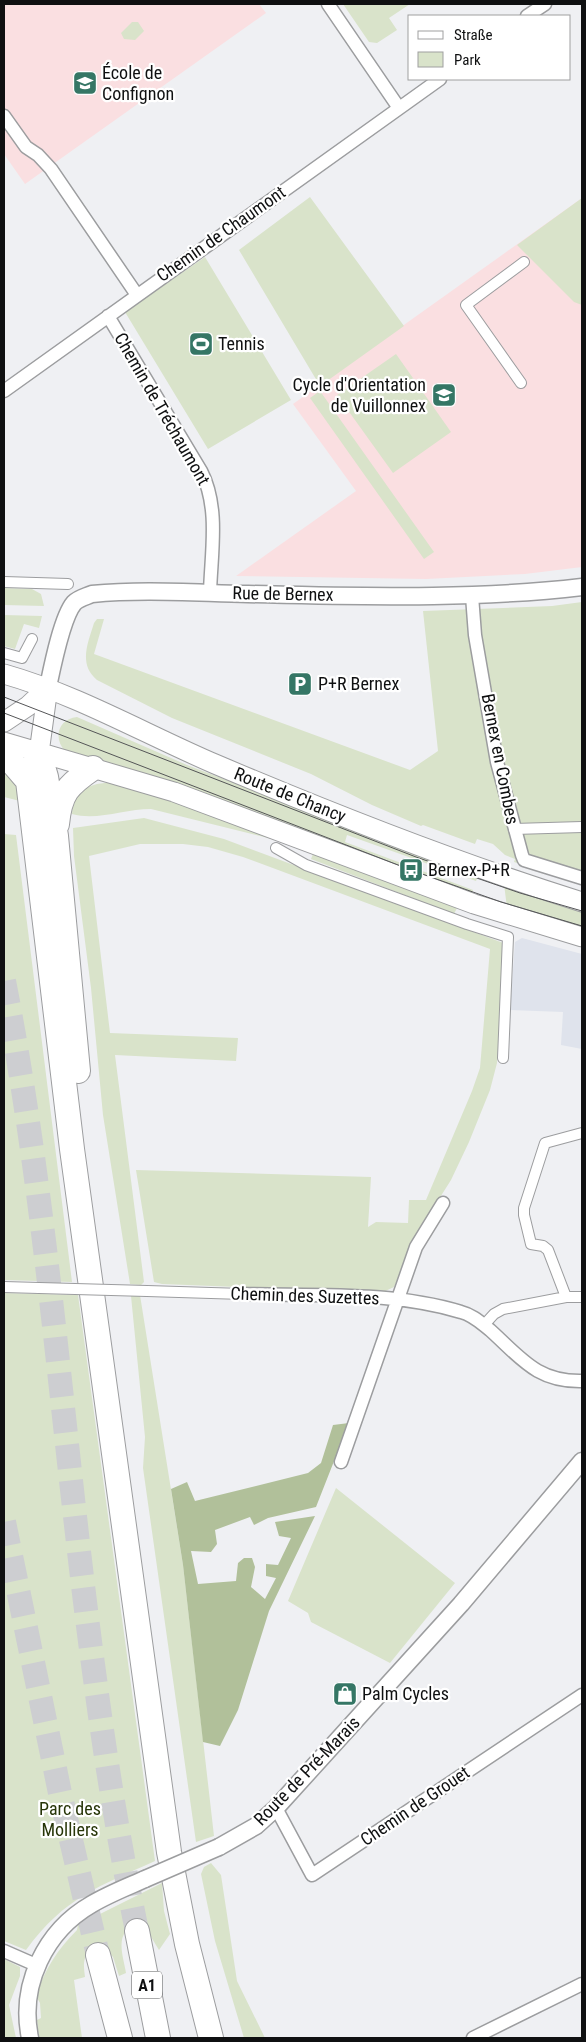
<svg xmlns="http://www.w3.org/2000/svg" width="586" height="2042" font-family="'Roboto Condensed',sans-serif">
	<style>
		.built { fill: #dfe3ec }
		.education { fill: #fadfe1 }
		.green { fill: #d9e3ca }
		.forest { fill: #b1c09a }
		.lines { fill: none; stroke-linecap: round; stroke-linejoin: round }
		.motorway-tunnel { stroke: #cdced1; stroke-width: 24; stroke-dasharray: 24 12; stroke-linecap: butt }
		.pedestrian-casing { stroke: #9c9d9f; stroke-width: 12 }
		.minor-casing { stroke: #9c9d9f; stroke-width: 15 }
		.tertiary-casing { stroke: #9c9d9f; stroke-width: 19 }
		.secondary-casing { stroke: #9c9d9f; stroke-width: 21 }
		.motorway-casing { stroke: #9c9d9f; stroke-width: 26 }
		.pedestrian { stroke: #fff; stroke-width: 10 }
		.minor { stroke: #fff; stroke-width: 12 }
		.tertiary { stroke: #fff; stroke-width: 16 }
		.secondary { stroke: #fff; stroke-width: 19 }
		.motorway { stroke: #fff; stroke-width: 24 }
		.tram { stroke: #545557; stroke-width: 1 }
		.pedestrian-bridge-casing { stroke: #9c9d9f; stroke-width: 12; stroke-linecap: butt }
		.tertiary-bridge-casing { stroke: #9c9d9f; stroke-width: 19; stroke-linecap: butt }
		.pedestrian-bridge { stroke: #fff; stroke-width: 10 }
		.tertiary-bridge { stroke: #fff; stroke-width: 16 }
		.labels { text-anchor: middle; stroke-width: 4.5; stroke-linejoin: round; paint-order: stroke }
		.shield { fill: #fff; stroke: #575858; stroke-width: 1 }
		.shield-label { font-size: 16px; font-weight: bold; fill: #0f1011 }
		.poi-label { font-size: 18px; fill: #0f1011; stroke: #fff; text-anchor: start }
		.street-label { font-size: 18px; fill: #0f1011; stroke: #fff }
		.park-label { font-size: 18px; fill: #273508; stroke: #fff }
	</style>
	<rect width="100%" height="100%" fill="#eff0f3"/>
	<path class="built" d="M522 938 582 954V1049L561 1045 563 1012 510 1010 515 942Z"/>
	<path class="education" d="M4 4H259L266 13 25 184 4 154Z
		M582 198V567L525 574 426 579 236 576 356 491 293 404Z"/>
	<path class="green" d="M343 4H410L389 18 397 30 377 43 369 42Z
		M132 22H138L144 31 135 40 124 39 121 33Z
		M310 197 404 326 320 386 239 250Z
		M582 198V305L574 302 517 245Z
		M205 257 291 400 208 449 125 312Z
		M396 354 451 432 393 473 337 395Z
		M320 391 434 552 424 559 310 398Z
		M4 588 32 589 41 594 44 606 4 605Z
		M582 602V883L514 862 515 859 505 855 493 844 477 839 475 844 423 825 421 826 372 805 311 774 172 718 97 680C78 664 88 643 94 623L97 619H104L94 654 410 770 438 751 423 611 552 606Z
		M4 615 42 616 39 628 24 624 15 649 4 646Z
		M77 717 187 765 478 876 476 881 347 835 345 842 473 890 471 896 65 751C53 738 58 719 77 717Z
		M4 762 17 784 20 801 4 797Z
		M108 783 146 792 275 837 272 839 151 809C125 809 97 821 72 814 74 793 87 783 108 783Z
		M144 818 224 839 506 944 497 1063 490 1090 469 1142 451 1180 420 1229 394 1287 381 1293 162 1284 154 1282 136 1170 371 1177 368 1227 376 1222 408 1223 409 1200H426L472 1091 480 1068 490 949 243 857 208 847 183 844H140L89 856 110 1033 238 1038 236 1061 115 1055 144 1282 141 1285 130 1284 103 1115 91 988 74 856 73 828Z
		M4 834 16 835 72 1282 4 1280Z
		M313 854 457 908 454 914 311 859Z
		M504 884 582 908V930L507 908Z
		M4 1293 78 1295 155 1861C98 1887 65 1897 26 1950L4 1941Z
		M140 1295 183 1565 214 1836 196 1842 143 1468 145 1437 131 1296Z
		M336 1488 455 1583 390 1663 311 1622 308 1613 288 1601Z
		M211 1863 221 1875 237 1981 265 2038H244L215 1941 201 1874 204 1867Z
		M162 1883 164 1911 170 1934 159 1950 148 1932 126 1931C117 1942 124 1960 126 1973L119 1976 113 1957 108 1952H89C82 1959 84 1968 85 1977L74 1980 82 2038H39L37 2020 41 2018 40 2003 36 1996C45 1969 57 1950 77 1930L78 1925Z
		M4 1959 20 1967V1976L9 2005 16 2038H4Z"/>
	<path class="forest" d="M349 1423 316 1507 268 1518 254 1525 250 1517 215 1530 217 1544 211 1552 191 1551 198 1584 236 1581 238 1563 244 1558H252L255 1567 251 1587 265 1599 276 1578 266 1576V1564L278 1565 291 1538 279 1536 275 1522 315 1516 269 1611 238 1710 220 1746 203 1742 183 1565 171 1489 187 1482 195 1501 308 1473 321 1463 333 1425Z"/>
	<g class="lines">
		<path class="motorway-tunnel" d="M4 981C49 1212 63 1446 95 1679 106 1763 120 1848 137 1931
			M4 1522 60 1793 98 1955"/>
		<defs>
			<path id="pedestrian" d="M521 383 466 305 524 262
				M4 582 68 584
				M4 653 22 658 32 639
				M514 829 582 827
				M276 848 306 865 467 924 508 937 503 1058
				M4 1287 39 1288
				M147 1291 243 1294
				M566 1297 548 1250 543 1246 531 1244 524 1215V1208L545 1143 582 1133
				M484 1325 494 1314 503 1309 566 1297H582"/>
			<path id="minor" d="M328 4 399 108
				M527 16 545 4
				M4 116 26 147 38 155 51 169 137 295
				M108 316 201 471C220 508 211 553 210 593
				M4 391 440 79
				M472 596 475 635 497 762 522 855 524 860 582 878
				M243 1294C315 1296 392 1291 461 1312 473 1315 481 1323 490 1330 521 1358 537 1382 582 1381
				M341 1462 416 1247 443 1203
				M276 1808 312 1875 582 1695
				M4 1951 36 1965
				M473 2038 582 1984"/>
			<path id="tertiary" d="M48 687C52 668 62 617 74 603 79 598 85 597 92 594 143 589 196 593 248 594 360 596 471 600 582 587
				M219 1847 256 1826 276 1808 461 1604 582 1461
				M30 2038C19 1985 45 1931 92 1904 109 1894 127 1887 145 1879"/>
			<path id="secondary" d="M4 674C78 695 145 734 215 764 335 815 457 863 582 902
				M4 722 28 706 48 687
				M4 742 174 792 474 904 582 937
				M39 753 48 687"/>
			<path id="motorway" d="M4 753 28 781
				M39 753 28 781 72 1149 169 1852 187 1944 211 2038
				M39 753 46 777 56 836 78 1071
				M57 824C60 793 68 785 93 768
				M137 1931 158 2038
				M98 1955 120 2038"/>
		</defs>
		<use href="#pedestrian" class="pedestrian-casing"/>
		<use href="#minor" class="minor-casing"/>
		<use href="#tertiary" class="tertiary-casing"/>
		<use href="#secondary" class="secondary-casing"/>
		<use href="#motorway" class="motorway-casing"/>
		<use href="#pedestrian" class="pedestrian"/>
		<use href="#minor" class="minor"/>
		<use href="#tertiary" class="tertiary"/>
		<use href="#secondary" class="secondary"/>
		<use href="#motorway" class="motorway"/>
		<path class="tram" d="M4 697 416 857 520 893 582 911
			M4 713 411 870 501 902 582 926"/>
		<defs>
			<path id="pedestrian-bridge" d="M39 1288 147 1291"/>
			<path id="tertiary-bridge" d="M145 1879 219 1847"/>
		</defs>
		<use href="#pedestrian-bridge" class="pedestrian-bridge-casing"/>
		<use href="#tertiary-bridge" class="tertiary-bridge-casing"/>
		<use href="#pedestrian-bridge" class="pedestrian-bridge"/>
		<use href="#tertiary-bridge" class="tertiary-bridge"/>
	</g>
	<defs>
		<symbol id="school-square" viewBox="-11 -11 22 22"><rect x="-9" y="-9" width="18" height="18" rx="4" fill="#357665" stroke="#fff"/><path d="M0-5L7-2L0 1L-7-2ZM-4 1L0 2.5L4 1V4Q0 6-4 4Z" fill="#fff"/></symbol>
		<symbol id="stadium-square" viewBox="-11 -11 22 22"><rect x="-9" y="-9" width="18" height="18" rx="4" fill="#357665" stroke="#fff"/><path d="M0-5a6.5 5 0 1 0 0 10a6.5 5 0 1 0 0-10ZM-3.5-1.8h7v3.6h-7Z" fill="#fff"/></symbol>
		<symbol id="parking-square" viewBox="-11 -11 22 22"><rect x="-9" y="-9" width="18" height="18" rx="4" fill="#357665" stroke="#fff"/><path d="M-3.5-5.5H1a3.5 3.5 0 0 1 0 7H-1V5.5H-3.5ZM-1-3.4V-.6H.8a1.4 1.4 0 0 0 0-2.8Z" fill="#fff"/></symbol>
		<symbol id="bus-square" viewBox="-11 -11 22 22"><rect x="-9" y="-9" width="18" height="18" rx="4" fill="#357665" stroke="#fff"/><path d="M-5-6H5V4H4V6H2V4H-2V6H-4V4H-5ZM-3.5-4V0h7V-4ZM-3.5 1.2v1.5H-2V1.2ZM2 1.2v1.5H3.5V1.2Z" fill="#fff"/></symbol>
		<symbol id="shop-square" viewBox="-11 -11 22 22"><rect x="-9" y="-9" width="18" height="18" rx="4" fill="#357665" stroke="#fff"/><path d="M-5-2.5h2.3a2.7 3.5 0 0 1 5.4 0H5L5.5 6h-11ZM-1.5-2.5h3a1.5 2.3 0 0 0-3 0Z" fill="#fff"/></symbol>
	</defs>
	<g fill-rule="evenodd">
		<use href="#school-square" x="71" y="69" width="28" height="28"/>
		<use href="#stadium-square" x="187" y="330" width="28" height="28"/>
		<use href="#school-square" x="430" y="381" width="28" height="28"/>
		<use href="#parking-square" x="286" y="670" width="28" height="28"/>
		<use href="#bus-square" x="397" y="856" width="28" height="28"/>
		<use href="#shop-square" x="331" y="1680" width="28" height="28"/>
	</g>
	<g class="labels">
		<rect class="shield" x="132" y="1971.5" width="30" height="27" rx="4"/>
		<g class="shield-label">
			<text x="147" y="1991">A1</text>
		</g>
		<g class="poi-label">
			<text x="102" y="79">École de<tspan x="102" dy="21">Confignon</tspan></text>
			<text x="218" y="350">Tennis</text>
			<text x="426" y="391" text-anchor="end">Cycle d'Orientation<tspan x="426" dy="21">de Vuillonnex</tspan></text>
			<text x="318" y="690">P+R Bernex</text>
			<text x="428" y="876">Bernex-P+R</text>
			<text x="362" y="1700">Palm Cycles</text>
		</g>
		<g class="street-label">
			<text transform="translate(221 234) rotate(-35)" y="6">Chemin de Chaumont</text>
			<text transform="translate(162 409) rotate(60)" y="6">Chemin de Tréchaumont</text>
			<text transform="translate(283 594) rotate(1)" y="6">Rue de Bernex</text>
			<text transform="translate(500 759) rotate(79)" y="6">Bernex en Combes</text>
			<text transform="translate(290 795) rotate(22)" y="6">Route de Chancy</text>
			<text transform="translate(305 1296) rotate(2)" y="6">Chemin des Suzettes</text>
			<text transform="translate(307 1771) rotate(-46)" y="6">Route de Pré-Marais</text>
			<text transform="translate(415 1806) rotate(-34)" y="6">Chemin de Grouet</text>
		</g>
		<g class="park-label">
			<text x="70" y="1815">Parc des<tspan x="70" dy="21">Molliers</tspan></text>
		</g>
	</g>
	<rect width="586" height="2042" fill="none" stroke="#0f1011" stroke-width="10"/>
	<rect x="408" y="15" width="162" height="65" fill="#ffffff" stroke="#9f9fa0"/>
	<rect x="418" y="31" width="25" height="8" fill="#ffffff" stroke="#9f9fa0"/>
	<text x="454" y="40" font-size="15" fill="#0f1011">Straße</text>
	<rect x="418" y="52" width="25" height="15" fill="#d9e3ca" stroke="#9f9fa0"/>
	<text x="454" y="65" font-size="15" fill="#0f1011">Park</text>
</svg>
